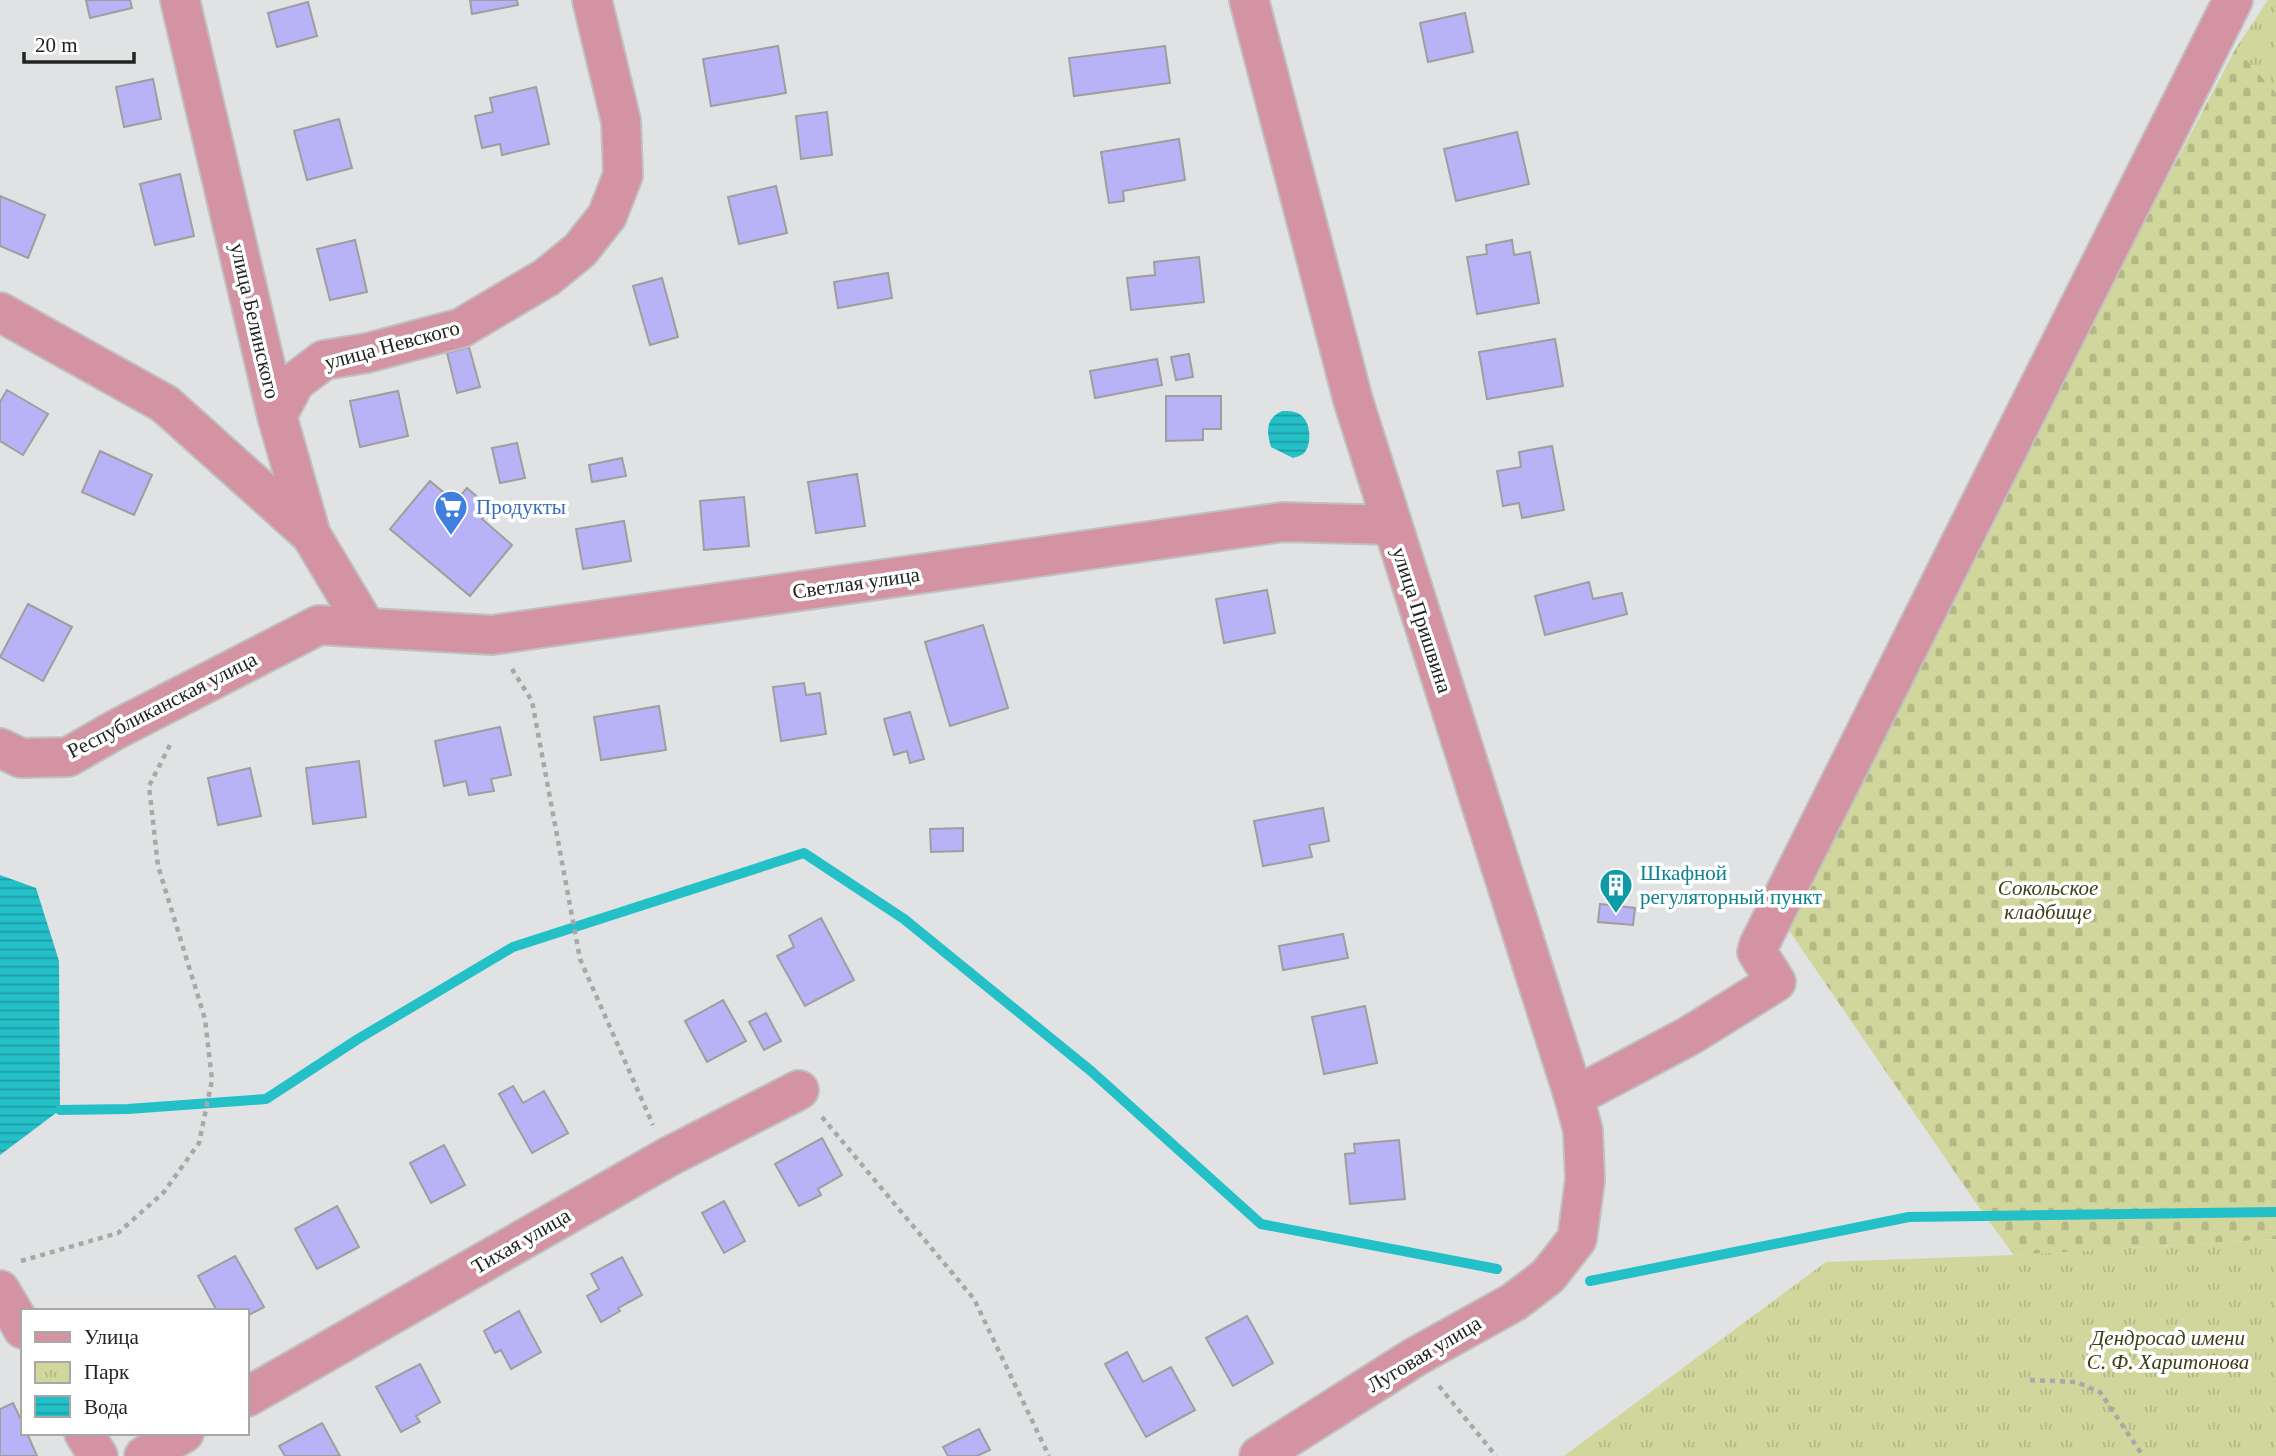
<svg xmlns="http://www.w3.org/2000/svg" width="2276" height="1456" font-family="Georgia,serif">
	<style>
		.cemetery { fill: url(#cemetery-stones) }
		.park { fill: url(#park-tufts) }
		.water { fill: url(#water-rules) }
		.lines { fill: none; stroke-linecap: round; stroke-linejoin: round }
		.stream { stroke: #24c0c8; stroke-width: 10 }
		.building { fill: #b8b3f6; stroke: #9e9e9f; stroke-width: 2 }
		.minor-casing { stroke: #bfc0c0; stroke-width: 42 }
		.tertiary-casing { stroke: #bfc0c0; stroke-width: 42 }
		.path { stroke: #a7a8a8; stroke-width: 4.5; stroke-dasharray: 5 5; stroke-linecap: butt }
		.minor { stroke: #d493a2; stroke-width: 38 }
		.tertiary { stroke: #d493a2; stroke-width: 38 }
		.labels { text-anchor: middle; stroke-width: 7; stroke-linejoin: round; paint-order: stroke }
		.street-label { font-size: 21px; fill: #222323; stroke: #fff }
		.shop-label { font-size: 21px; fill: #366cbe; stroke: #fff; text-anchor: start }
		.culture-label { font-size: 21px; fill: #0d838f; stroke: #fff; text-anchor: start }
		.park-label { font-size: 21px; font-style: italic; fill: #3c3e16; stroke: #fff }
	</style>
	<defs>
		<pattern id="cemetery-stones" width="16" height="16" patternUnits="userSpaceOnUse" patternTransform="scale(1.75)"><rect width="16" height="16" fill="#d1d79c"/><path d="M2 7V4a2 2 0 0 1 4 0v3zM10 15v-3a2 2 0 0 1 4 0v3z" fill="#b3b886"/></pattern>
		<pattern id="park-tufts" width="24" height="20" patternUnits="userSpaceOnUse" patternTransform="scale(1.75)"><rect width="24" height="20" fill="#d1d79c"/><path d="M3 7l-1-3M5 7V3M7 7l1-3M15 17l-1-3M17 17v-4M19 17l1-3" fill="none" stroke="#b3b886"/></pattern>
		<pattern id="water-rules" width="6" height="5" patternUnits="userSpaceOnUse" patternTransform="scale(1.75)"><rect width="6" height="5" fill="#24c0c8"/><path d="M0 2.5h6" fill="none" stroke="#1f9ca2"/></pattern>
	</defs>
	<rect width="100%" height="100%" fill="#e1e2e3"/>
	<path class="cemetery" d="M2236 48 2276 93V1239L2014 1255 1985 1216 1779 916Z"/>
	<path class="park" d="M2268 0H2276V93L2236 48Z
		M2276 1239V1456H1564L1826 1262 2014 1255Z"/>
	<path class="water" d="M1282 411C1289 411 1298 411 1303 417 1311 425 1312 446 1303 454 1300 456 1296 457 1293 458L1271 447C1266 431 1266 418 1282 411Z
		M0 875 36 888 59 961 60 1110 0 1155Z"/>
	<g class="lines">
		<path class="stream" d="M60 1110 128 1109 266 1099 358 1039 513 947 804 853 904 919 1091 1071 1261 1224 1497 1269
			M1590 1281 1909 1217 2276 1212"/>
	</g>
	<path class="building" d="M86 0H130L132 8 90 18Z
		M470 0H517L518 5 472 14Z
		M308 2 317 36 277 47 268 13Z
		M1465 13 1473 52 1428 62 1420 23Z
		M778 46 786 93 711 106 703 59Z
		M1165 46 1170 83 1074 96 1069 58Z
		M153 79 161 119 124 127 116 87Z
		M536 87 549 144 502 155 500 144 482 148 475 116 493 112 490 98Z
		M827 112 832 155 801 159 796 116Z
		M339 119 352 168 307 180 294 131Z
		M1517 132 1529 184 1456 201 1444 149Z
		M1179 139 1185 180 1123 191 1124 201 1109 203 1101 152Z
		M180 174 194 236 155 245 140 184Z
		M776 186 787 233 739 244 728 197Z
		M0 196 45 215 28 258 0 246Z
		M355 240 367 292 330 300 317 249Z
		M1512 240 1514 255 1530 252 1539 303 1477 314 1467 257 1487 254 1486 245Z
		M1199 257 1204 302 1131 310 1127 278 1155 275 1154 262Z
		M888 273 892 298 838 308 834 282Z
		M662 278 678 337 650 345 633 286Z
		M1555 339 1563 386 1487 399 1479 352Z
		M469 347 480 387 457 393 447 353Z
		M1189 354 1193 377 1176 380 1171 357Z
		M1157 359 1162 385 1095 398 1090 371Z
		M7 390 48 414 23 455 0 441V402Z
		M398 391 408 436 360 447 350 401Z
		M1166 396H1221V429H1203V440L1166 441Z
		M517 443 525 478 500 483 492 448Z
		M1552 446 1564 510 1522 518 1519 503 1503 506 1497 471 1521 467 1519 452Z
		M100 451 152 475 134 515 82 492Z
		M622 458 626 476 592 482 589 465Z
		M857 474 865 526 816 533 808 482Z
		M430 481 455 502 467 488 491 509 482 519 512 545 470 596 390 529Z
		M744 497 749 546 704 550 700 501Z
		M624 521 631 561 583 569 576 529Z
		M1589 582 1593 599 1622 593 1627 614 1545 635 1535 596Z
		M1267 590 1275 633 1224 643 1216 599Z
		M28 604 72 627 43 681 0 657Z
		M983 625 1008 708 950 726 925 642Z
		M804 683 806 695 820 693 826 734 781 741 773 687Z
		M659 706 666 750 601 760 594 717Z
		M910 712 924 759 910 763 907 751 894 755 884 719Z
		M500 727 511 775 491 779 494 791 469 795 466 781 444 786 435 741Z
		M359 761 366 817 313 824 306 768Z
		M250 768 261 816 218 825 208 778Z
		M1323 808 1329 841 1309 845 1312 857 1263 866 1254 821Z
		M963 828V851L931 852 930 829Z
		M1600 904 1635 908 1633 925 1598 922Z
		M821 918 854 980 805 1006 777 956 794 947 789 936Z
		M1343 934 1348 958 1283 970 1279 946Z
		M723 1000 746 1041 707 1062 685 1021Z
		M1365 1006 1377 1063 1324 1074 1312 1017Z
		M766 1013 781 1041 764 1050 749 1022Z
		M513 1086 523 1103 544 1091 568 1133 532 1153 499 1094Z
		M822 1138 842 1175 818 1189 821 1195 799 1206 775 1164Z
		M1399 1140 1405 1199 1350 1204 1345 1154 1355 1153 1354 1144Z
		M444 1145 465 1185 431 1203 410 1163Z
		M724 1201 745 1241 724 1253 702 1213Z
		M337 1206 359 1247 317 1269 295 1229Z
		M235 1256 264 1307 247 1316V1311H217L198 1276Z
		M622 1257 642 1295 618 1308 620 1311 601 1322 587 1296 599 1289 591 1274Z
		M519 1311 541 1352 511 1369 501 1350 495 1353 484 1331Z
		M1247 1316 1273 1363 1233 1386 1206 1338Z
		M1127 1352 1143 1382 1171 1367 1195 1410 1146 1437 1105 1364Z
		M420 1364 440 1402 416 1416 420 1422 401 1432 376 1387Z
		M13 1403 23 1424V1433H27L37 1456H0V1409Z
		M322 1423 340 1456H285L279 1446Z
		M979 1429 990 1450 977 1456H948L943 1447Z"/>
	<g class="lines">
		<defs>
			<path id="minor" d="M180 0 277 416 311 535 366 627
				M0 312 165 404 311 535
				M277 416 295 382 324 360 367 353 461 328 547 277 580 250 607 216 623 175 621 121 592 0
				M0 748 21 758 68 757 115 730 319 625 492 635 1283 522 1392 525
				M1574 1097 1689 1036 1776 982 1757 952 1759 945 2233 0
				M0 1290 23 1329
				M247 1397 668 1157 799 1090
				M84 1433 98 1456
				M144 1456 184 1433"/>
			<path id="tertiary" d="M1249 0 1353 400 1574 1097 1583 1131 1585 1180 1577 1239 1548 1276 1514 1302 1415 1357 1259 1456"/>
		</defs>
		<use href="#minor" class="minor-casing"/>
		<use href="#tertiary" class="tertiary-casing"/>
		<path class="path" d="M512 669 532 701 580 959 653 1125
			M822 1117 974 1299 1049 1456
			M21 1261 118 1233 164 1192 199 1143 212 1080 205 1019 158 866 149 786 170 745
			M2030 1380 2076 1382 2100 1392 2143 1456
			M1439 1386 1496 1456"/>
		<use href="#minor" class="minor"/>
		<use href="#tertiary" class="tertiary"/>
	</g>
	<defs>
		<symbol id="supermarket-pin" viewBox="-11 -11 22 30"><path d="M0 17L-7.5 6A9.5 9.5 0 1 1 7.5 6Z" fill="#3f7fe0" stroke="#fff"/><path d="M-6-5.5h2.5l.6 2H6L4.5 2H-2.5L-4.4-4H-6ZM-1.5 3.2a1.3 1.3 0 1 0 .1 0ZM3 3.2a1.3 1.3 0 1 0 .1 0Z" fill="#fff"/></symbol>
		<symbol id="building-pin" viewBox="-11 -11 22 30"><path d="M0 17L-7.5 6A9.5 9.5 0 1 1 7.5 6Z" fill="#0f9aa8" stroke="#fff"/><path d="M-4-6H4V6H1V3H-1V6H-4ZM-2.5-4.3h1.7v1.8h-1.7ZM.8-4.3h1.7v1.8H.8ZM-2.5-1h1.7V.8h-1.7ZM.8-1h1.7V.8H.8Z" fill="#fff"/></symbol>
	</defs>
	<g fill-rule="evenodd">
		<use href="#supermarket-pin" x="432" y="488" width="38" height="52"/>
		<use href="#building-pin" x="1597" y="866" width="38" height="52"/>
	</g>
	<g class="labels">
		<g class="street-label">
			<text transform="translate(255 321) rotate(77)" y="7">улица Белинского</text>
			<text transform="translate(392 345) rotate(-15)" y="7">улица Невского</text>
			<text transform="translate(856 583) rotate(-8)" y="7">Светлая улица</text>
			<text transform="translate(1422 620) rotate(72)" y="7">улица Пришвина</text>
			<text transform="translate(162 705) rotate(-27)" y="7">Республиканская улица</text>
			<text transform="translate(521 1241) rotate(-30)" y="7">Тихая улица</text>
			<text transform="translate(1424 1354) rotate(-31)" y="7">Луговая улица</text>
		</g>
		<g class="shop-label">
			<text x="476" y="514">Продукты</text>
		</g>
		<g class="culture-label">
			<text x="1640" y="880">Шкафной<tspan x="1640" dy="24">регуляторный пункт</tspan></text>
		</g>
		<g class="park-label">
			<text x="2048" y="895">Сокольское<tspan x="2048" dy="24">кладбище</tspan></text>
			<text x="2168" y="1345">Дендросад имени<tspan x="2168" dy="24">С. Ф. Харитонова</tspan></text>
		</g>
	</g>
	<rect x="21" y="1309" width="228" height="126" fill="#ffffff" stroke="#a7a7a7" stroke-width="2"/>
	<rect x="35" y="1332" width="35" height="10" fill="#d493a2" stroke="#a7a7a7" stroke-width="2"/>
	<text x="84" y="1344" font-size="21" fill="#222323">Улица</text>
	<rect x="35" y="1362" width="35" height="21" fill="url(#park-tufts)" stroke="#a7a7a7" stroke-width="2"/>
	<text x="84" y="1379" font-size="21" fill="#222323">Парк</text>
	<rect x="35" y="1396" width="35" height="21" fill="url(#water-rules)" stroke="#a7a7a7" stroke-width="2"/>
	<text x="84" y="1414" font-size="21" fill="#222323">Вода</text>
	<path d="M24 52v10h110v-10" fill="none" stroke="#222323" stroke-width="3.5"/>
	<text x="35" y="52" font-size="21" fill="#222323" stroke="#ffffff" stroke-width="5" paint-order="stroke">20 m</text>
</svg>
